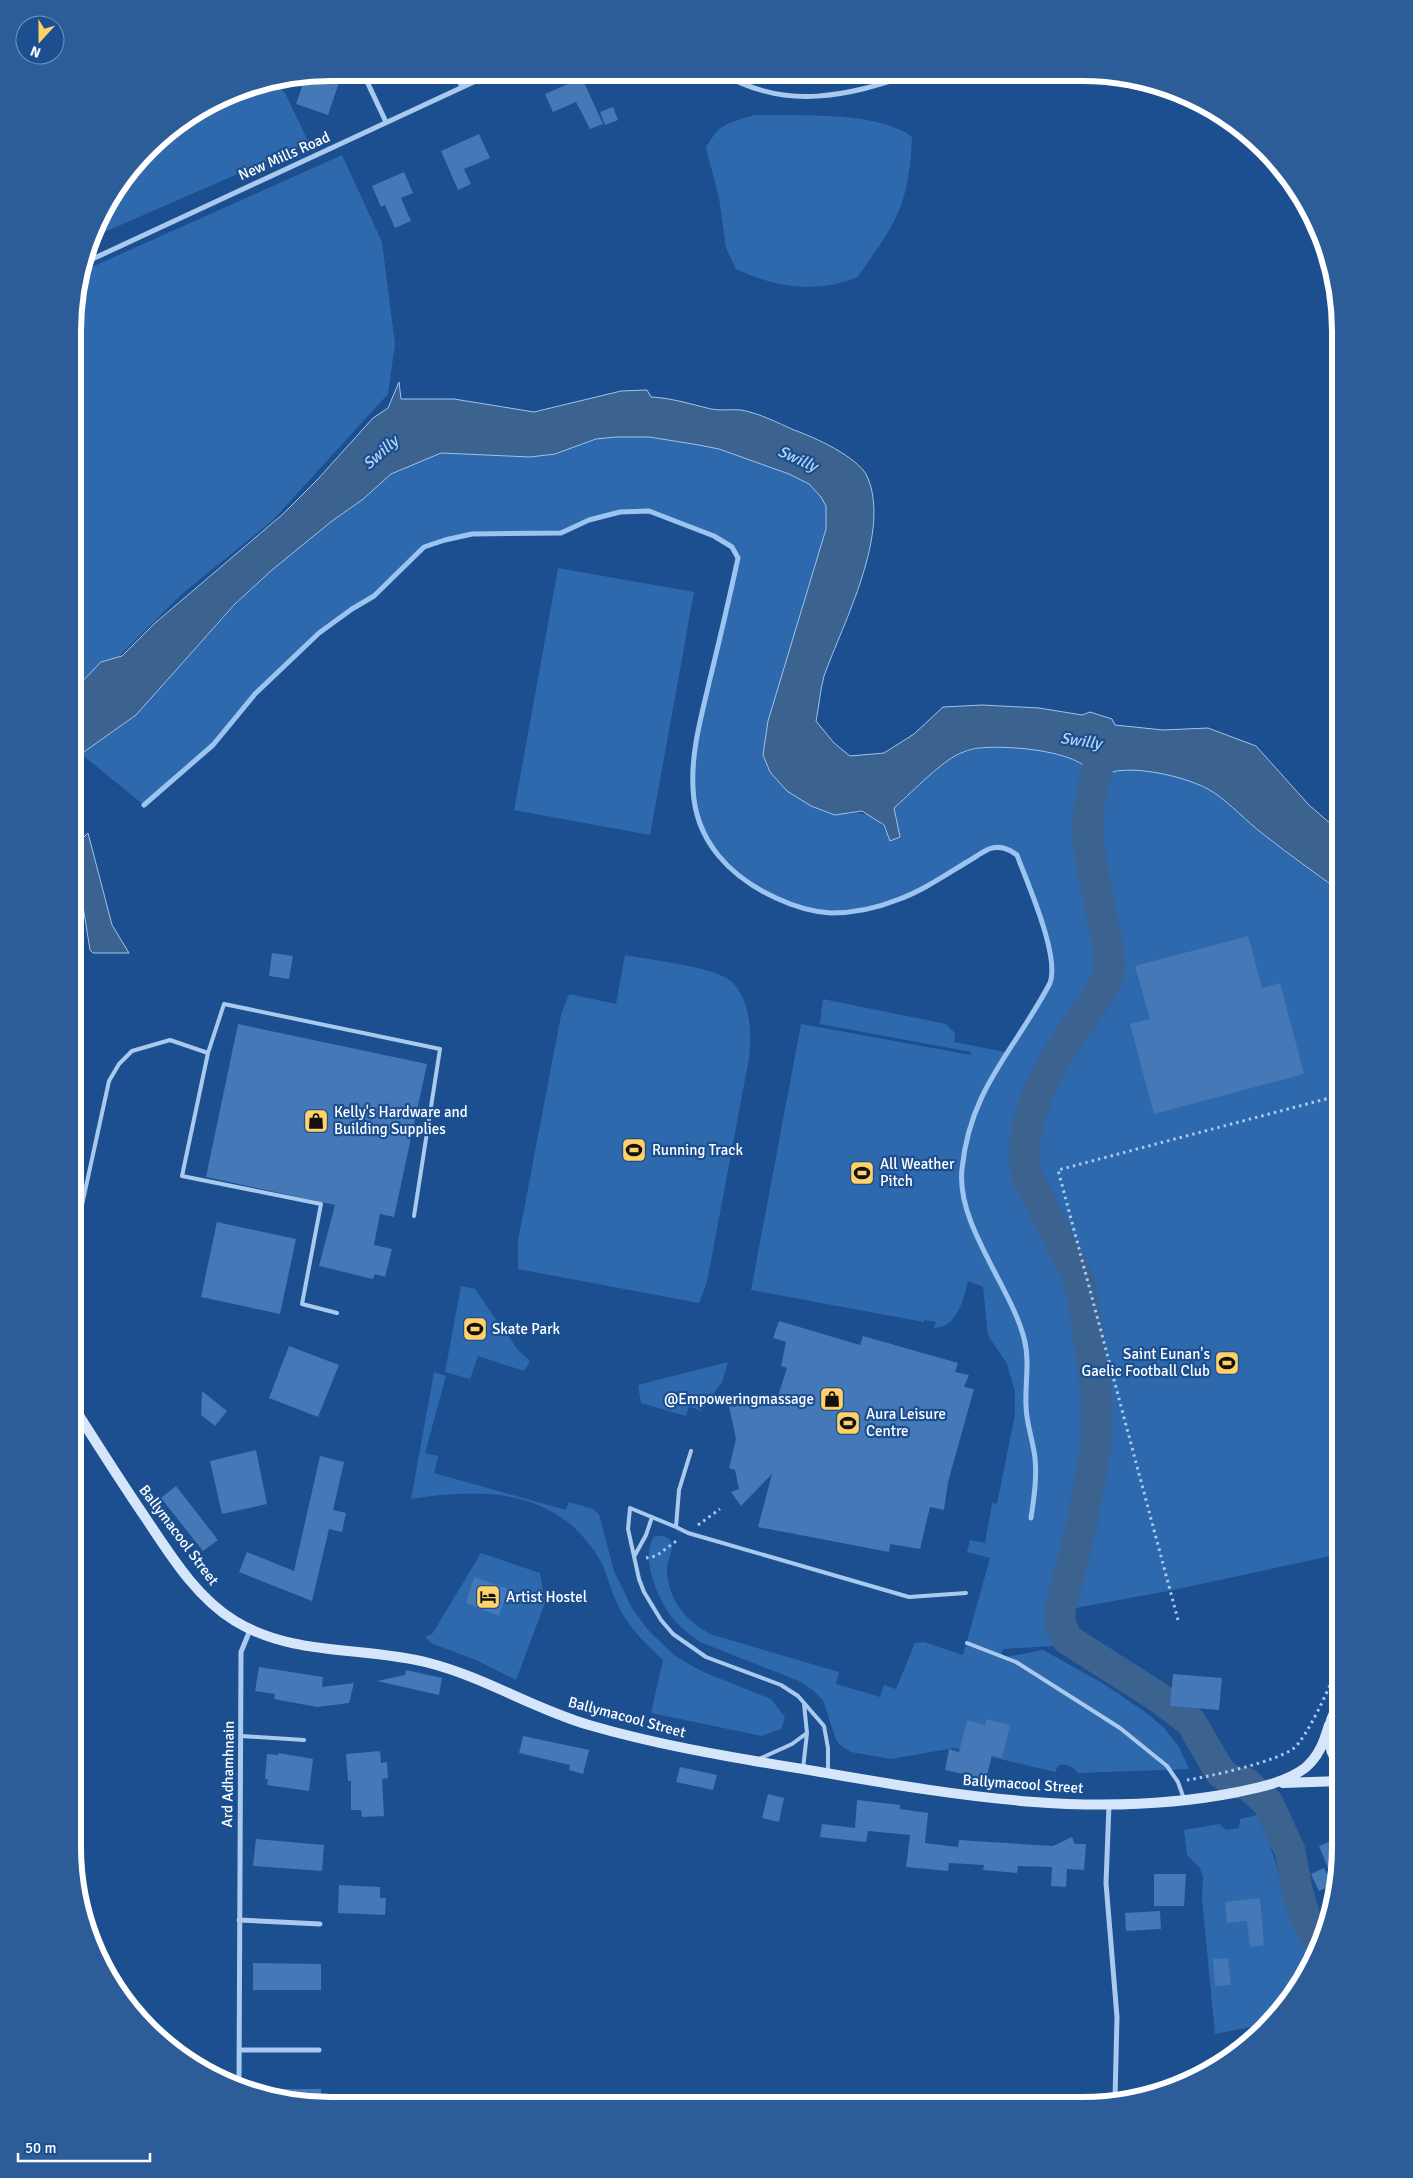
<svg xmlns="http://www.w3.org/2000/svg" width="1413" height="2178" font-family="Signika,sans-serif">
	<style>
		.green { fill: #2e69ad }
		.water { fill: #3c6290; stroke: #9cc4f0 }
		.lines { fill: none; stroke-linecap: round; stroke-linejoin: round }
		.stream { stroke: #9cc4f0; stroke-width: 5 }
		.river { stroke: #3c6290; stroke-width: 31 }
		.building { fill: #4478b7 }
		.path { stroke: #a9c9ee; stroke-width: 3; stroke-dasharray: 2.5 4; stroke-linecap: butt }
		.lane { stroke: #a9c9ee; stroke-width: 4 }
		.street { stroke: #a9c9ee; stroke-width: 5 }
		.secondary { stroke: #d6e6fa; stroke-width: 10 }
		.labels { text-anchor: middle; stroke-width: 4.5; stroke-linejoin: round; paint-order: stroke }
		.street-label { font-size: 15px; fill: #fff; stroke: #1b4f8f }
		.poi-label { font-size: 15px; fill: #fff; stroke: #1b4f8f; text-anchor: start }
		.water-label { font-size: 16px; font-style: italic; fill: #b5d3f5; stroke: #1b4f8f }
		.rim { fill: none; stroke: #fff; stroke-width: 6 }
	</style>
	<rect width="100%" height="100%" fill="#1b4f8f"/>
	<path class="green" d="M756 74H854L806 83Z
		M276 84 285 93 309 143 100 234 97 225 99 217 160 137 233 92Z
		M755 115C798 116 879 111 912 137 911 166 907 199 892 225 882 243 869 260 858 277 816 294 775 287 736 269L726 248 719 198 706 148C718 124 730 122 755 115Z
		M342 155 382 242 395 344 388 394 272 521 183 593 87 688 74 697 75 298 83 271Z
		M616 437H649L699 445 719 449 789 474 809 484 821 497 826 506V529L768 721 835 815C864 811 878 811 890 840L900 837 893 809C910 794 937 766 955 756 982 740 1084 744 1094 781 1117 758 1190 776 1214 792 1230 804 1245 819 1260 832 1286 853 1313 872 1340 891V1554L1168 1591 1070 1609 1085 1563 1102 1482 1105 1436 1098 1421 1082 1524 1060 1610 1062 1632 1053 1646 1003 1649 1001 1658 1043 1650 1104 1684 1148 1714 1164 1728 1179 1747 1189 1769 1078 1773C1072 1766 1068 1764 1059 1765L1055 1772 954 1748 891 1759 851 1752 840 1745 836 1740 823 1700 814 1691 799 1681 700 1642C692 1636 683 1630 676 1622 660 1605 639 1558 654 1537 660 1534 671 1536 672 1545 672 1552 668 1560 667 1568 666 1597 687 1624 713 1635L839 1672 836 1684 880 1697 884 1685 896 1689 915 1643 924 1642 963 1655 990 1558 967 1552 970 1540 985 1543 992 1503 997 1504 1015 1414V1392L1007 1364 988 1335 983 1287 968 1281C963 1300 958 1327 934 1328L936 1322 924 1320V1322L751 1290 801 1024 971 1055V1052L820 1024 823 999 946 1024 955 1033 954 1042 1005 1052C1018 1033 1047 997 1052 977 1058 953 1026 881 1017 855 1010 849 999 845 990 849 981 852 972 859 964 864 942 877 921 891 897 900 877 908 853 912 831 912 812 913 793 906 776 898 730 877 695 841 693 788 691 752 701 718 709 684 719 642 729 600 738 558L732 547 714 536 649 511 620 512 589 520 561 533 472 534 445 540 424 547 374 596 352 609 319 633 255 694 213 745 144 805 81 754 136 715 236 604 272 570 332 521 362 500 391 474 441 453 484 455 555 454 597 439Z
		M558 568 694 592 650 835 514 810Z
		M625 955C649 960 715 966 732 982 751 1001 752 1034 749 1058L707 1282 699 1303 518 1269V1241L561 1015 569 994 616 1004Z
		M461 1286 475 1289 499 1324 496 1334H507L518 1350 530 1361 524 1371 478 1356 470 1379 445 1372Z
		M728 1362 722 1382 701 1411 689 1406 686 1416 641 1403 638 1385Z
		M434 1372 446 1376 425 1453 438 1456 434 1473 566 1510 569 1502 593 1509 599 1514 614 1571 633 1610 649 1631 674 1655 701 1671 771 1699 785 1717 781 1729 762 1736 651 1713 663 1660C645 1643 626 1625 616 1601 610 1589 608 1575 601 1562 560 1489 485 1487 411 1499Z
		M481 1553 540 1573 545 1603 516 1680 476 1660 433 1644 425 1637 432 1634Z
		M1257 1815 1261 1817 1264 1826 1294 1922 1315 1954 1297 1991 1266 2024 1215 2034 1202 1899 1203 1876 1199 1867 1187 1855 1184 1830 1219 1824 1226 1830 1239 1828 1240 1819Z"/>
	<path class="water" d="M399 382 401 399H454L534 412 621 391 647 390 651 397C672 398 690 404 711 409 720 411 731 409 741 410 759 413 778 423 794 430 814 437 858 457 867 476 892 532 843 623 824 676 820 690 819 707 816 721L834 743 850 756 884 753 914 734 943 707 982 705 1039 708 1082 715 1090 712 1112 719 1115 725 1163 730 1208 728 1256 746 1309 805 1340 832V891C1314 872 1288 854 1263 834 1246 821 1231 804 1213 792 1191 777 1113 757 1094 782 1094 750 1004 745 981 748 973 748 962 752 955 756 938 765 909 795 894 808L900 837 890 841 884 825 862 811 835 815 811 806 787 791 770 772 763 755 768 721 826 529V506L821 497 809 484 789 474 719 449 699 445 649 437H616L596 439 555 454 530 457 441 453 391 474 362 500 332 521 272 570 235 604 136 715 81 754 74 762V690L101 662 122 656 155 623 283 514 318 479 373 418 388 408Z
		M74 813 83 838 88 833 112 925 129 953H93L90 950 74 849Z"/>
	<g class="lines">
		<path class="stream" d="M144 805 213 745 255 694 319 633 352 609 374 596 424 547 445 540 472 534 561 533 589 520 620 512 649 511 714 536 732 547 738 558C729 600 719 642 709 683 701 718 691 752 693 788 695 841 730 877 776 898 793 906 812 912 831 913 852 913 877 908 897 900 922 891 944 876 967 862 974 858 982 852 989 849 999 845 1010 849 1017 855 1028 885 1060 956 1050 983 1015 1050 970 1088 962 1169 956 1224 1010 1285 1024 1338 1030 1360 1025 1383 1026 1405 1026 1423 1033 1440 1035 1458 1037 1478 1034 1498 1031 1518"/>
		<path class="river" d="M1104 743C1097 773 1085 806 1088 837 1091 870 1101 905 1106 938 1108 948 1112 962 1109 972 1104 992 1087 1010 1076 1027 1049 1066 1013 1129 1028 1178L1078 1279 1084 1303 1097 1400 1096 1444 1082 1524 1060 1610V1623L1067 1639 1158 1697 1191 1722 1220 1772 1235 1783H1246L1268 1803 1290 1851 1297 1890 1305 1917 1320 1943"/>
	</g>
	<path class="building" d="M330 73 341 77 328 115 296 104 305 78Z
		M582 78 603 124 590 129 576 102 553 112 545 94Z
		M613 107 618 120 605 125 600 112Z
		M479 134 490 158 464 169 471 184 458 190 441 151Z
		M404 172 413 193 401 198 411 221 395 228 385 205 381 207 372 186Z
		M1248 936 1262 988 1280 983 1304 1074 1154 1114 1130 1024 1150 1019 1135 966Z
		M272 953 293 956 289 979 269 976Z
		M238 1024 427 1064 394 1217 380 1214 374 1245 392 1249 385 1277 375 1274 373 1279 319 1266 335 1205 206 1177Z
		M217 1222 296 1239 280 1314 201 1297Z
		M779 1321 860 1345 863 1336 958 1363 955 1372 969 1375 964 1387 974 1389 948 1482 944 1510 930 1507 920 1549 890 1544 889 1552 758 1527 772 1474 741 1506 731 1492 739 1489 735 1470 729 1468 736 1439 729 1406 735 1407 740 1393 776 1402 787 1368 781 1366 786 1342 773 1338Z
		M289 1346 339 1365 318 1417 269 1398Z
		M202 1391 227 1411 215 1426 201 1415Z
		M256 1450 267 1504 222 1514 210 1461Z
		M320 1456 344 1462 333 1510 346 1513 342 1532 329 1529 312 1601 239 1572 247 1552 294 1571Z
		M176 1486 218 1540 203 1551 161 1498Z
		M474 1577 508 1589 499 1616 466 1603Z
		M259 1667 323 1677 322 1687 354 1683 349 1703 317 1707 274 1699 275 1694 255 1691Z
		M406 1670 442 1678 439 1695 377 1681 405 1675Z
		M1173 1674 1222 1678 1219 1710 1170 1706Z
		M986 1719 1010 1725 1002 1758 992 1755 986 1779 945 1770 949 1749 959 1752 967 1720 985 1725Z
		M523 1736 589 1750 583 1774 569 1770 570 1765 519 1753Z
		M380 1751 381 1763 387 1762 388 1778 382 1779 384 1816 362 1817 361 1810H351V1781H348L346 1754Z
		M279 1753 313 1759 309 1791 267 1785 268 1779H265L267 1754 278 1755Z
		M680 1767 717 1775 713 1790 676 1782Z
		M768 1794 784 1798 779 1822 762 1818Z
		M857 1800 900 1805V1809L928 1813 925 1843 958 1847 959 1840 1053 1846 1072 1837 1075 1844H1086L1084 1870 1067 1869 1066 1887 1051 1886 1052 1867 1018 1866 1017 1873 983 1870 984 1865 949 1863 948 1871 906 1867 910 1835 868 1831 866 1842 820 1837 822 1824 855 1828Z
		M1340 1837V1863L1328 1868 1319 1846Z
		M256 1839 324 1845 322 1871 253 1866Z
		M1324 1868 1332 1885 1319 1891 1311 1874Z
		M1154 1874H1186L1184 1906H1154Z
		M339 1885 380 1887V1898H386L385 1915 338 1913Z
		M1260 1898 1264 1945 1250 1947 1247 1921 1227 1923 1225 1902Z
		M1160 1911 1161 1929 1126 1931 1125 1913Z
		M1228 1958 1231 1985 1215 1986 1213 1959Z
		M253 1963 321 1964V1990H253Z
		M263 2089H321V2103H298L263 2094Z"/>
	<g class="lines">
		<path class="path" d="M698 1525 720 1509
			M646 1558 656 1556 679 1539
			M1178 1620 1058 1170 1337 1096 1340 1105
			M1187 1780C1208 1777 1279 1761 1294 1748 1306 1738 1327 1693 1333 1678 1336 1668 1335 1657 1340 1648"/>
		<path class="lane" d="M208 1053 224 1004 440 1049 414 1216
			M73 1246 109 1081 119 1064 132 1051 170 1040 208 1053 182 1176 321 1204 302 1304 337 1313
			M691 1451 679 1490 676 1527 630 1508 628 1529 639 1579 644 1592 661 1620 673 1634 706 1657 781 1685 798 1696 824 1726 828 1748V1771
			M676 1527 688 1533 909 1597 966 1593
			M635 1555 646 1535 652 1517
			M967 1643 1016 1662 1120 1728 1167 1766 1178 1782 1184 1799
			M241 1736 304 1740
			M759 1759 792 1744 807 1733
			M803 1769 807 1733 804 1704"/>
		<path class="street" d="M363 73 386 122
			M460 73 461 87
			M723 74C787 111 847 96 913 74
			M86 262 493 73
			M1109 1805 1106 1883 1117 2017 1115 2099
			M239 1920 320 1924
			M239 2050H319
			M239 2088 241 1652 250 1630"/>
		<path class="secondary" d="M73 1406C97 1444 121 1482 147 1520 171 1556 197 1598 235 1621 294 1657 365 1646 429 1663 484 1677 534 1709 589 1725 664 1747 743 1759 820 1772 960 1796 1097 1820 1238 1792 1261 1787 1286 1782 1305 1768 1319 1756 1324 1742 1329 1725
			M1340 1767C1325 1747 1325 1723 1340 1703
			M1283 1783 1340 1781"/>
	</g>
	<defs>
		<symbol id="shop-square" viewBox="-11 -11 22 22"><rect x="-9" y="-9" width="18" height="18" rx="4" fill="#ffd166" stroke="#1b4f8f"/><path d="M-5-2.5h2.3a2.7 3.5 0 0 1 5.4 0H5L5.5 6h-11ZM-1.5-2.5h3a1.5 2.3 0 0 0-3 0Z" fill="#111"/></symbol>
		<symbol id="stadium-square" viewBox="-11 -11 22 22"><rect x="-9" y="-9" width="18" height="18" rx="4" fill="#ffd166" stroke="#1b4f8f"/><path d="M0-5a6.5 5 0 1 0 0 10a6.5 5 0 1 0 0-10ZM-3.5-1.8h7v3.6h-7Z" fill="#111"/></symbol>
		<symbol id="hotel-square" viewBox="-11 -11 22 22"><rect x="-9" y="-9" width="18" height="18" rx="4" fill="#ffd166" stroke="#1b4f8f"/><path d="M-6-4.5h1.5V1H6V5H4.5V3h-9V5H-6ZM-4 0a1.8 1.8 0 1 1 3.6 0ZM.5 0V-2.5h3Q6-2.5 6 0Z" fill="#111"/></symbol>
	</defs>
	<g fill-rule="evenodd">
		<use href="#shop-square" x="302" y="1107" width="28" height="28"/>
		<use href="#stadium-square" x="620" y="1136" width="28" height="28"/>
		<use href="#stadium-square" x="848" y="1159" width="28" height="28"/>
		<use href="#stadium-square" x="461" y="1315" width="28" height="28"/>
		<use href="#stadium-square" x="1213" y="1349" width="28" height="28"/>
		<use href="#shop-square" x="818" y="1385" width="28" height="28"/>
		<use href="#stadium-square" x="834" y="1409" width="28" height="28"/>
		<use href="#hotel-square" x="474" y="1583" width="28" height="28"/>
	</g>
	<g class="labels">
		<g class="street-label">
			<text transform="translate(284 156) rotate(-24)" y="5">New Mills Road</text>
			<text transform="translate(179 1535) rotate(53)" y="5">Ballymacool Street</text>
			<text transform="translate(627 1717) rotate(15)" y="5">Ballymacool Street</text>
			<text transform="translate(228 1774) rotate(-89)" y="5">Ard Adhamhnain</text>
			<text transform="translate(1023 1784) rotate(4)" y="5">Ballymacool Street</text>
		</g>
		<g class="poi-label">
			<text x="334" y="1117">Kelly's Hardware and<tspan x="334" dy="17">Building Supplies</tspan></text>
			<text x="652" y="1155">Running Track</text>
			<text x="880" y="1169">All Weather<tspan x="880" dy="17">Pitch</tspan></text>
			<text x="492" y="1334">Skate Park</text>
			<text x="1210" y="1359" text-anchor="end">Saint Eunan's<tspan x="1210" dy="17">Gaelic Football Club</tspan></text>
			<text x="814" y="1404" text-anchor="end">@Empoweringmassage</text>
			<text x="866" y="1419">Aura Leisure<tspan x="866" dy="17">Centre</tspan></text>
			<text x="506" y="1602">Artist Hostel</text>
		</g>
		<g class="water-label">
			<text transform="translate(380 452) rotate(-42)" y="6">Swilly</text>
			<text transform="translate(798 458) rotate(24)" y="6">Swilly</text>
			<text transform="translate(1081 740) rotate(8)" y="6">Swilly</text>
		</g>
	</g>
	<path d="M0 0H1413V2178H0ZM331 81H1082A250 250 0 0 1 1332 331V1847A250 250 0 0 1 1082 2097H331A250 250 0 0 1 81 1847V331A250 250 0 0 1 331 81Z" fill="#2d5d98" fill-rule="evenodd"/>
	<path class="rim" d="M331 81H1082A250 250 0 0 1 1332 331V1847A250 250 0 0 1 1082 2097H331A250 250 0 0 1 81 1847V331A250 250 0 0 1 331 81Z"/>
	<g transform="translate(40 40) rotate(201)"><circle r="24" fill="#1b4f8f" stroke="#7695bc"/>
	<path d="M0-4L9 19L0 12L-9 19Z" fill="#ffd166"/>
	<text y="-8" font-size="14" font-weight="bold" text-anchor="middle" fill="#ffffff">N</text>
	</g>
	<path d="M18 2153v8h132v-8" fill="none" stroke="#ffffff" stroke-width="2.5"/>
	<text x="25" y="2153" font-size="15" fill="#ffffff" stroke="#1b4f8f" stroke-width="4" paint-order="stroke">50 m</text>
</svg>
